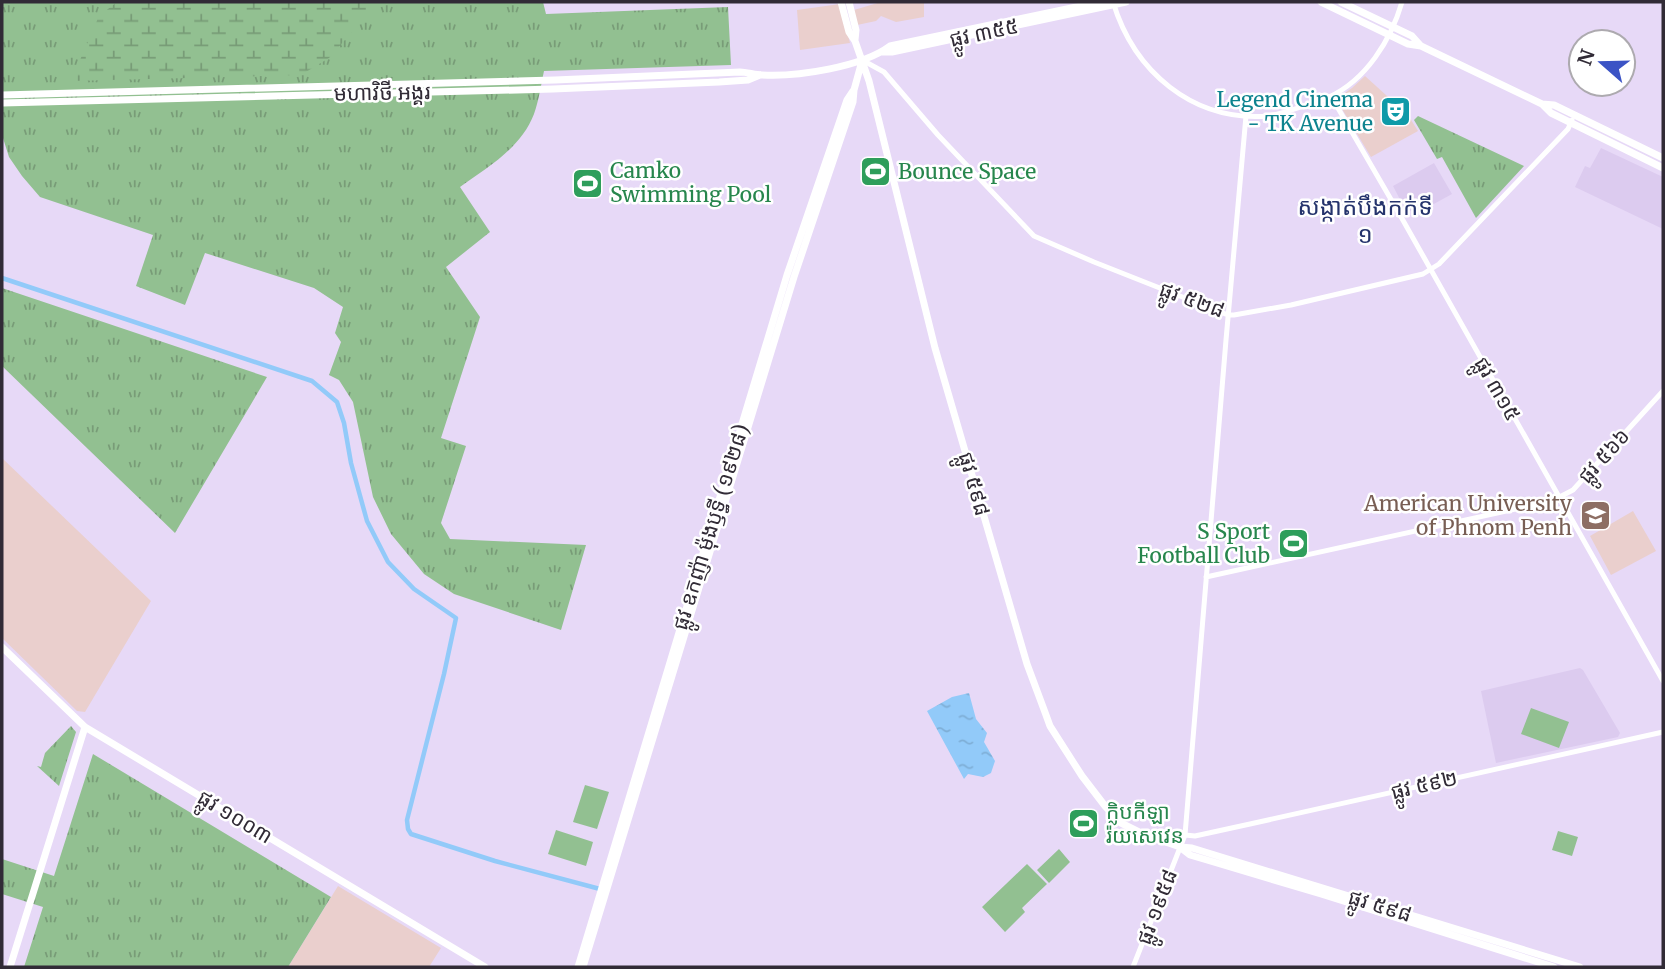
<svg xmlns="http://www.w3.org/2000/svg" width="1665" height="969" font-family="Merriweather,'Noto Sans Khmer',serif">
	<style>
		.commercial { fill: #eacfcd }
		.built { fill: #dccbef }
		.grass { fill: url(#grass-tufts) }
		.wetland { fill: url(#wetland-marsh) }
		.garden { fill: #92c091 }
		.water { fill: url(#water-ripples) }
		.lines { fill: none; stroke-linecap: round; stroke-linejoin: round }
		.canal { stroke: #92caf9; stroke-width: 4.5 }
		.minor { stroke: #fff; stroke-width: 5 }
		.major { stroke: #fff; stroke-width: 7 }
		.labels { text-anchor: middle; stroke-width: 5; stroke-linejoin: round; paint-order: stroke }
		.street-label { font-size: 21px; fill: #312b36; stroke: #fff }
		.culture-label { font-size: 21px; fill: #0d838f; stroke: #fff; text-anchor: end }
		.leisure-label { font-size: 21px; fill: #27864d; stroke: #fff; text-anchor: start }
		.education-label { font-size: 21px; fill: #785e54; stroke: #fff; text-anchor: end }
		.quarter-label { font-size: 24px; fill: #25336c; stroke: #fff }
	</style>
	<defs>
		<pattern id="grass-tufts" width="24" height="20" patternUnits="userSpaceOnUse" patternTransform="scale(1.75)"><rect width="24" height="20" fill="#92c091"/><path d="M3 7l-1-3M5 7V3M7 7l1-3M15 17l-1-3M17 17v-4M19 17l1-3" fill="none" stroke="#789c77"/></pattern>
		<pattern id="wetland-marsh" width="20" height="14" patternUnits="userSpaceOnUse" patternTransform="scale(1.75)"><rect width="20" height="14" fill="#92c091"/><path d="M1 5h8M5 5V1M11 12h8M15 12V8" fill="none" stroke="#789c77"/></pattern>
		<pattern id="water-ripples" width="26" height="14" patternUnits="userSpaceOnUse" patternTransform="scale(1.75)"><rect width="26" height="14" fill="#92caf9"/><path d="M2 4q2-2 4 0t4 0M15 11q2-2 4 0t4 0" fill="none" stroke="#7eaed6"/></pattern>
	</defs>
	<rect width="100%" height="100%" fill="#e7d9f7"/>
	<path class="commercial" d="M881 2H924V17L896 22 881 16 876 21 857 25 854 10Z
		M840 4 850 43 800 50 797 10Z
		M1365 76 1408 115 1418 131 1371 157 1336 99 1352 88Z
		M2 458 151 601 85 712 77 711 2 638Z
		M1633 511 1656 551 1611 575 1590 536Z
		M338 886 441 948 429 967H288Z"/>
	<path class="built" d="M1601 148 1663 177V229L1575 187 1585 166 1590 168Z
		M1434 163 1452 194 1432 205 1429 201 1407 213 1393 186Z
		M1580 668 1583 670 1620 733 1618 737 1496 763 1481 691Z"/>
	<path class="grass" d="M2 2H543L546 14 728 7 731 65 544 71C541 85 539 100 534 114 521 148 488 167 460 187L490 232 446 267 480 317 441 438 466 446 441 523 450 539 586 545 561 630 454 594 424 574 391 534 373 497 353 402 339 380 329 375 341 342 335 333 343 307 314 288 205 253 185 305 136 286 153 235 40 197 22 176 9 157 3 138H2Z
		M1418 116 1524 166 1476 218 1442 157 1437 159 1414 120Z
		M2 288 267 377 175 533 2 366Z
		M71 726 76 732 59 786 37 766 41 767 45 753Z
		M93 754 331 897 288 967H24L43 907 2 894V859L54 876Z"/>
	<path class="wetland" d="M117 2H378L329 58 301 75 71 81 99 16Z"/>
	<path class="garden" d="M1304 534 1307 549 1282 554 1279 539Z
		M1531 708 1569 722 1559 748 1521 734Z
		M585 785 609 792 597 829 573 822Z
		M556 830 593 842 586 866 548 854Z
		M1558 831 1578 837 1572 856 1552 850Z
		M1059 849 1070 862 1049 883 1037 870Z
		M1027 864 1047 884 1022 908 1025 912 1005 932 982 907Z"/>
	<path class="water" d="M969 693 976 719 987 733 984 742 995 761 991 773 983 777 968 774 964 779 927 711 952 697Z"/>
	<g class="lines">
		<path class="canal" d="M2 278 312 381 337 402 344 423 351 463 367 521 388 562 414 589 456 618 444 674 407 820 408 829 411 834 495 861 600 889"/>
		<path class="minor" d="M1113 2C1134 71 1192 122 1268 116 1280 114 1292 110 1304 106 1312 103 1321 101 1329 97 1366 80 1391 40 1402 2
			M862 60 884 72 938 135 1034 236 1094 262 1228 315H1234L1291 305 1423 274 1439 264 1568 129 1572 120
			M1331 96 1400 215 1663 681
			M1206 577 1552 501 1573 490 1663 391
			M1185 835 1195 836 1250 824 1663 732
			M1133 967 1185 835 1226 340 1246 116"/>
		<path class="major" d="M841 2 849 32 855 41 869 81 935 348 1027 664 1046 715 1050 726 1082 776 1105 806 1121 823 1143 834 1180 847 1192 848 1580 967
			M849 2 856 30 855 40
			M1321 2 1408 44 1421 46 1542 104 1551 113 1663 168
			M1341 2 1412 36 1421 46
			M883 52H892L1126 2
			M2 95 555 80 740 72C747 72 755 75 762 75 797 77 862 67 890 46L1100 2
			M2 103 553 89 719 82 748 80 760 75
			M1542 104 1554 105 1663 158
			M2 647 85 727 485 967
			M1181 848 1190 855 1207 860 1321 894 1554 967
			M10 967 85 727
			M578 967 787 275 847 100 853 91
			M583 967 794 277 853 102 854 90 862 61"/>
	</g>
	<defs>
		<symbol id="theatre-square" viewBox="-11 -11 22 22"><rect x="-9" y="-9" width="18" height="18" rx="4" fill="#0f9aa8" stroke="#fff"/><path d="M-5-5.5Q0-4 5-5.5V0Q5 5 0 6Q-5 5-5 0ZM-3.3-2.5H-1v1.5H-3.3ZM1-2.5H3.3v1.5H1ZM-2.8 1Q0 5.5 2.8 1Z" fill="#fff"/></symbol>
		<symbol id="stadium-square" viewBox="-11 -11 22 22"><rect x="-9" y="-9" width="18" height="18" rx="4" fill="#2e9e5b" stroke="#fff"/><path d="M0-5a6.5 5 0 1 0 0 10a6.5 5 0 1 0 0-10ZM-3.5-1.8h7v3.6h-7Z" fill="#fff"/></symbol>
		<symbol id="university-square" viewBox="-11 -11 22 22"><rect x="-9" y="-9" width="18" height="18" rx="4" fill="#8d6e63" stroke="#fff"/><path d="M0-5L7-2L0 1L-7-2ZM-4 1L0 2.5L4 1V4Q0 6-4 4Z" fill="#fff"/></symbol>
	</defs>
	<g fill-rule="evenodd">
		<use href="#theatre-square" x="1378" y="94" width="35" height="35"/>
		<use href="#stadium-square" x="858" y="154" width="35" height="35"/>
		<use href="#stadium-square" x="570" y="166" width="35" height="35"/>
		<use href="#university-square" x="1578" y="498" width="35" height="35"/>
		<use href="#stadium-square" x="1276" y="526" width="35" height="35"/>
		<use href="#stadium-square" x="1066" y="806" width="35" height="35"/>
	</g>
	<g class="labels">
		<g class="street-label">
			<text transform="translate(984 33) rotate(-12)" y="7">ផ្លូវ ៣៥៥</text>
			<text transform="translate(382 93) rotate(-1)" y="7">មហាវិថី អង្គរ</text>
			<text transform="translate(1192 300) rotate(20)" y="7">ផ្លូវ ៥២៨</text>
			<text transform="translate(1497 389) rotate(60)" y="7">ផ្លូវ ៣១៥</text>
			<text transform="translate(1604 456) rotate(-48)" y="7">ផ្លូវ ៥៦៦</text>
			<text transform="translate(974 484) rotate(74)" y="7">ផ្លូវ ៥៩៨</text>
			<text transform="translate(711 527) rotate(-73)" y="7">ផ្លូវ ឧកញ៉ា ម៉ុងឫទ្ធី (១៩២៨)</text>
			<text transform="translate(1424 785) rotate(-13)" y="7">ផ្លូវ ៥៩២</text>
			<text transform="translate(235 817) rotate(31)" y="7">ផ្លូវ ១០០៣</text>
			<text transform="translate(1380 906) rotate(17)" y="7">ផ្លូវ ៥៩៨</text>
			<text transform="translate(1157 907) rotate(-69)" y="7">ផ្លូវ ១៩៥៨</text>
		</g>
		<g class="culture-label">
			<text x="1373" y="107">Legend Cinema<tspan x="1373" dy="24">- TK Avenue</tspan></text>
		</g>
		<g class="leisure-label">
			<text x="610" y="178">Camko<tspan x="610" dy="24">Swimming Pool</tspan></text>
			<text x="898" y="179">Bounce Space</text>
			<text x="1270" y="539" text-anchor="end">S Sport<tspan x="1270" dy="24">Football Club</tspan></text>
			<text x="1106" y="819">ក្លិបកីឡា<tspan x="1106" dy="24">រ៉យសេវេន</tspan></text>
		</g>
		<g class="education-label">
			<text x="1572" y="511">American University<tspan x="1572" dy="24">of Phnom Penh</tspan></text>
		</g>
		<g class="quarter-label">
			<text x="1365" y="215">សង្កាត់បឹងកក់ទី<tspan x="1365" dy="28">១</tspan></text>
		</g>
	</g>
	<rect width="1665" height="969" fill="none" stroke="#312b36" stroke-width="7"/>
	<g transform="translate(1602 63) rotate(290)"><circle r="33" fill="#ffffff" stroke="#adaaaf" stroke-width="2"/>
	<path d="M0-5L12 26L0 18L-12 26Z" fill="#3b53c5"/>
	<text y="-10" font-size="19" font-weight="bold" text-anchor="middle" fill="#312b36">N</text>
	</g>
</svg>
